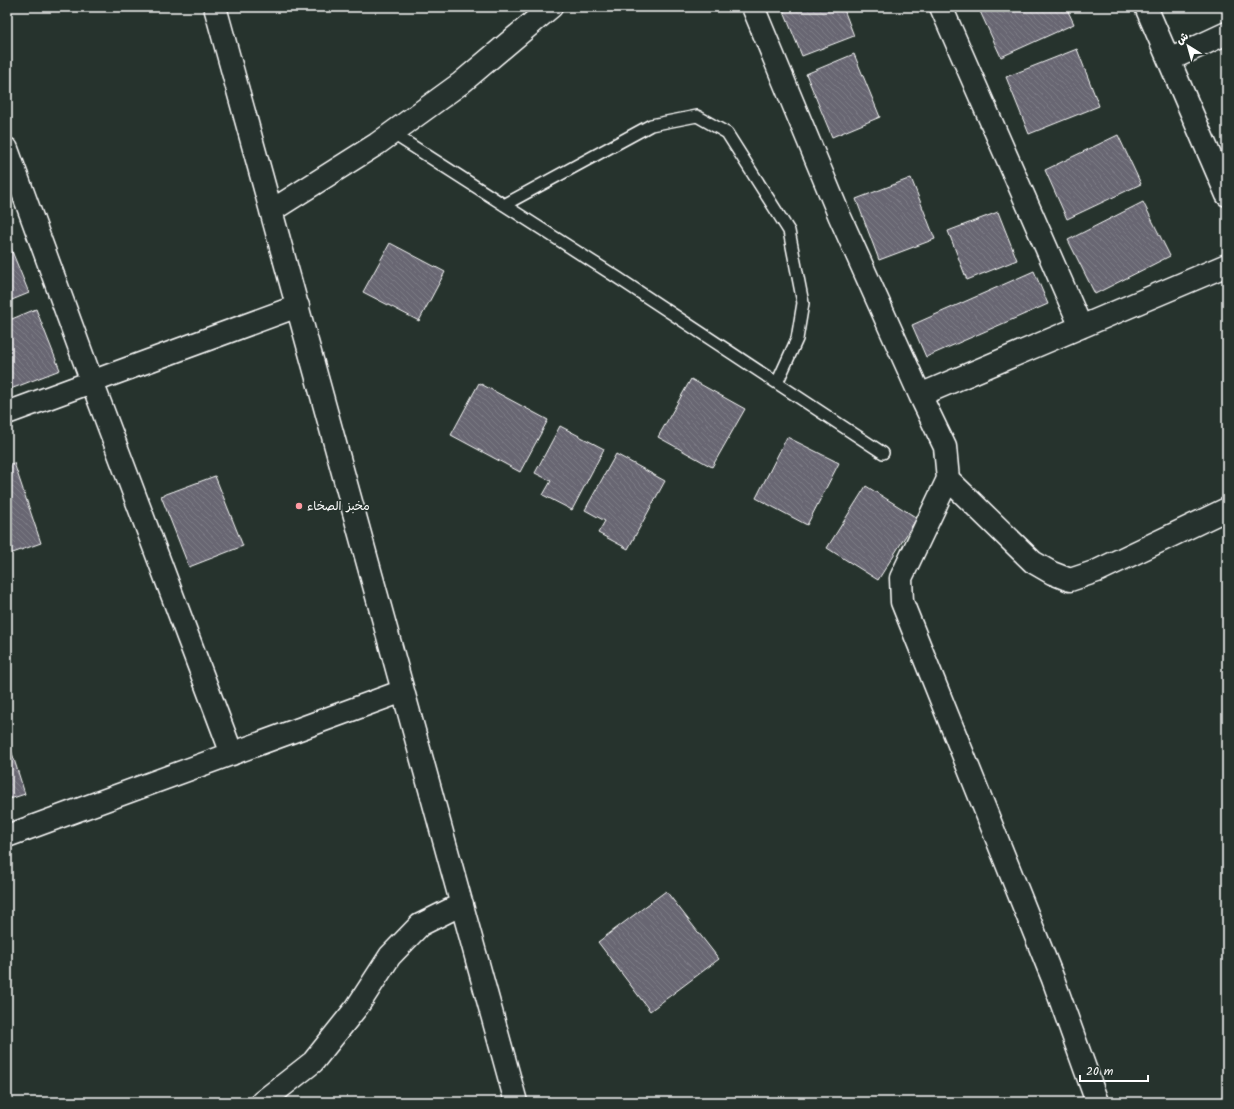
<svg xmlns="http://www.w3.org/2000/svg" width="1234" height="1109" font-family="Kalam,'Playpen Sans Arabic',sans-serif">
	<style>
		.building { fill: url(#building-back-hatch); stroke: #fff }
		.lines { fill: none; stroke-linecap: round; stroke-linejoin: round }
		.service-casing { stroke: #fff; stroke-width: 14 }
		.minor-casing { stroke: #fff; stroke-width: 25 }
		.service { stroke: #26332d; stroke-width: 11 }
		.minor { stroke: #26332d; stroke-width: 22 }
		.poi-dot { fill: #ff9aa2; stroke: #26332d; stroke-width: 1.5 }
		.labels { text-anchor: middle; stroke-width: 3; stroke-linejoin: round; paint-order: stroke }
		.poi-label { font-size: 12px; fill: #fff; stroke: #26332d; text-anchor: start }
	</style>
	<defs>
		<pattern id="building-back-hatch" width="6" height="6" patternUnits="userSpaceOnUse"><rect width="6" height="6" fill="#676672"/><path d="M-1 5l2 2M0 0l6 6M5-1l2 2" fill="none" stroke="#7e7d87"/></pattern>
	</defs>
	<rect width="100%" height="100%" fill="#26332d"/>
	<filter id="ink" filterUnits="userSpaceOnUse"><feTurbulence type="fractalNoise" baseFrequency=".025" numOctaves="2"/><feDisplacementMap in="SourceGraphic" scale="8" xChannelSelector="R" yChannelSelector="G"/><feConvolveMatrix kernelMatrix="1 2 1 2 8 2 1 2 1" color-interpolation-filters="sRGB"/></filter>
	<g filter="url(#ink)">
		<path class="building" d="M782 7H843L854 36 802 56Z
			M978 7H1066L1074 24 1001 57Z
			M1077 49 1099 106 1029 134 1006 77Z
			M854 54 880 117 832 137 806 74Z
			M1118 135 1141 184 1067 219 1045 170Z
			M911 178 935 239 879 260 856 199Z
			M1143 202 1170 256 1095 294 1068 240Z
			M998 212 1017 260 967 280 948 231Z
			M7 239 29 293 7 302Z
			M390 243 445 272 419 321 363 292Z
			M1034 271 1048 304 926 357 912 325Z
			M36 309 60 370 8 390 7 321Z
			M691 379 745 409 712 467 658 437Z
			M479 383 548 420 520 472 451 435Z
			M560 426 604 449 572 510 543 495 551 481 535 473Z
			M787 437 839 463 807 525 756 498Z
			M616 454 665 481 628 549 598 533 605 521 585 510Z
			M14 463 41 543 7 555V465Z
			M215 476 243 546 189 567 161 496Z
			M866 486 917 518 878 580 827 548Z
			M7 737 25 794 7 800Z
			M666 891 719 959 650 1011 598 942Z"/>
		<g class="lines">
			<defs>
				<path id="service" d="M392 133 618 278 883 453
					M504 205 651 125 697 116 727 133 789 231 803 303 797 339 777 383"/>
				<path id="minor" d="M215 7 516 1102
					M753 7 840 217 920 395 945 447 948 479 901 578 902 602 1053 979 1097 1102
					M941 7 1081 327
					M1146 7 1227 195
					M1169 60 1227 33
					M7 149 92 382 232 754
					M271 211 377 144 461 83 551 7
					M920 395 1227 265
					M7 413 298 306
					M948 479 1033 562 1052 573 1070 580 1097 571 1227 509
					M7 836 403 691
					M262 1102 313 1062 357 1007 390 956 420 925 462 904"/>
			</defs>
			<use href="#service" class="service-casing"/>
			<use href="#minor" class="minor-casing"/>
			<use href="#service" class="service"/>
			<use href="#minor" class="minor"/>
		</g>
	</g>
	<circle class="poi-dot" cx="299" cy="506" r="4"/>
	<g class="labels">
		<g class="poi-label">
			<text x="307" y="510">مخبز الصخاء</text>
		</g>
	</g>
	<rect width="1234" height="1109" fill="none" stroke="#26332d" stroke-width="24"/>
	<rect x="12" y="12" width="1210" height="1085" fill="none" stroke="#fff" stroke-width="1.5" filter="url(#ink)"/>
	<g transform="translate(1188 46) rotate(323)" stroke="#26332d" stroke-width="3" paint-order="stroke">
	<path d="M0-3L7 15L0 10L-7 15Z" fill="#ffffff"/>
	<text y="-6" font-size="11" font-weight="bold" text-anchor="middle" fill="#ffffff">ش</text>
	</g>
	<path d="M1080 1075v6h68v-6" fill="none" stroke="#ffffff" stroke-width="2"/>
	<text x="1086" y="1075" font-size="12" fill="#ffffff" stroke="#26332d" stroke-width="3" paint-order="stroke">20 m</text>
</svg>
